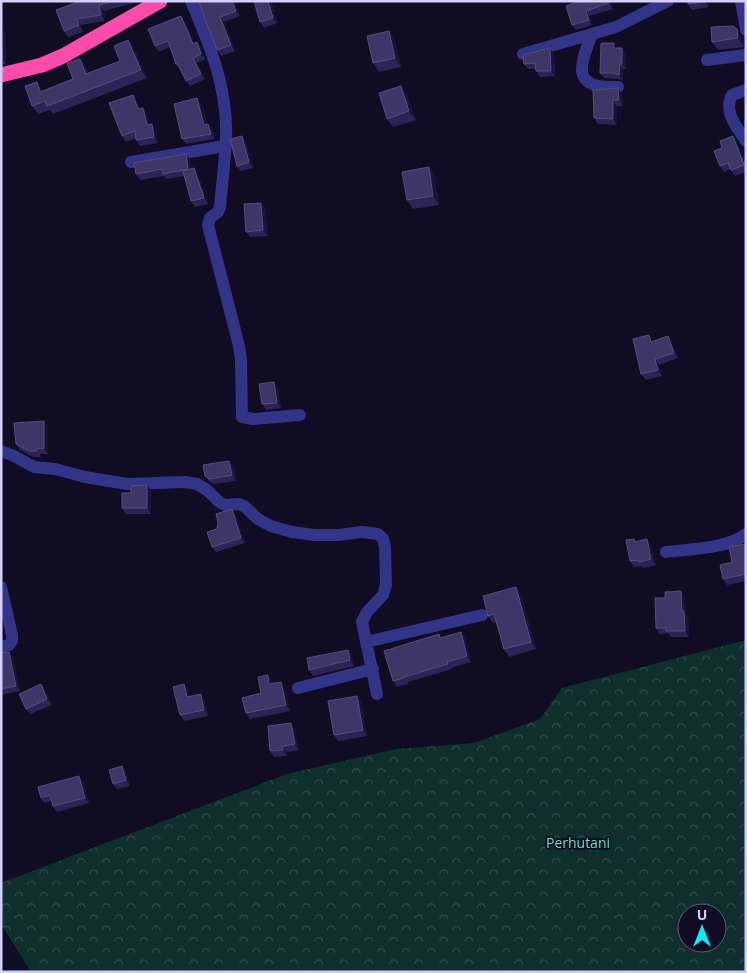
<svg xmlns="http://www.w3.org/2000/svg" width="747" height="973" font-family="'Open Sans',sans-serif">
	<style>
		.forest { fill: url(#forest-crowns); fill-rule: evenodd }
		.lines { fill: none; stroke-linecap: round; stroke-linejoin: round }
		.minor { stroke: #333487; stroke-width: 12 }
		.highway { stroke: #ff4ba9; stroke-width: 15 }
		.wall { fill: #2b2454 }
		.shaded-wall { fill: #181339 }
		.building { fill: #3d3666; stroke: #544e7e }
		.labels { text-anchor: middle; stroke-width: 4; stroke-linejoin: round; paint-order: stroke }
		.park-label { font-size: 14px; fill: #52e9bc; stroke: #0f0c24 }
	</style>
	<defs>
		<pattern id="forest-crowns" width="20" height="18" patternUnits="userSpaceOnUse" patternTransform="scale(1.25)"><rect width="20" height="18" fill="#0f2f2c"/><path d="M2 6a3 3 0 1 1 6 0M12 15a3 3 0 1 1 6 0" fill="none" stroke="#314c4c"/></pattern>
	</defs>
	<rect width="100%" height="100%" fill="#0f0c24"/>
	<path class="forest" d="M746 640V972H34L29 969 1 924V883L287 774 396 749 474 743 540 719 562 688ZM687 913H717V943H687Z"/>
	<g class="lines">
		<path class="minor" d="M191 1C210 45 228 89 226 138 225 161 222 184 220 207L218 212 210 218 208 225 239 346 241 360 242 417 253 419 300 415
			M741 1 746 30
			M592 34C579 67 571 89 618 87
			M523 54 616 27 668 1
			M707 60 746 55
			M746 90 732 95C723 112 737 127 746 141
			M131 162 225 146
			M1 451 14 456 34 467 55 469 85 477 127 484 185 482 197 484 207 490 219 502 225 505 238 504 244 506 258 519 271 526 292 532 314 535H338L362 532 378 534 383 539 385 547 386 585 383 595 367 612 362 622 377 694
			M666 552C689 549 727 549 746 534
			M1 587 12 635V641L9 645 1 647
			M366 642 482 615
			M298 688 373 669"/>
		<path class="highway" d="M1 75 42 65 63 56 160 1"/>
	</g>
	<path class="wall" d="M77 1H138V2L104 11 105 21 81 25 83 32 68 37 64 31Z
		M234 1 240 16 224 22 235 51 221 56 217 50 199 3Z
		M271 1 277 23 264 28 260 22Z
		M580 1H611L613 9 589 16 592 25 576 30 572 25Z
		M709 1V7L692 10 688 4Z
		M185 22 194 43 197 42 201 48 205 59 197 63 205 79 190 86 176 64 170 47 159 52 155 46Z
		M1 28 6 34V64L1 65Z
		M743 38 744 47 718 50 712 42Z
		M128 40 134 48 147 78 53 114 50 110 38 114 32 106 42 91 73 79 80 59 86 67 88 73 120 61Z
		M395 40 401 67 379 72 373 63Z
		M618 48H622L626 54V69H623V81L618 79 604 78 600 73Z
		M554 54 555 76 540 77 536 71V69H528L524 64Z
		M618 88 622 94 623 106H617V125L598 124 594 118Z
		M407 95 416 120 393 127 387 119Z
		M137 101 140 109 143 108 147 114 150 125 156 130 158 143 140 146 136 140V138L126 142 122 136Z
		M202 104 207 124H208L213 130 215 139 186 144 182 139Z
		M733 136 737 142 746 164V172L735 176 730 169 724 172 720 166 722 148Z
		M246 141 253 168 241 171 237 166Z
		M186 154 190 160 191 169 194 168 198 174 208 204 195 207 191 201 184 176 167 179 164 176 140 180 136 174Z
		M435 176 439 205 413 209 407 200Z
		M261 203 265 209 268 236 250 237 246 232Z
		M668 336 672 342 678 358 659 365 662 376 646 380 641 374 653 342Z
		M278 388 281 408 266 410 262 404Z
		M44 421 48 427V454H40L41 457H33L20 450 16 444Z
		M229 461 234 467 236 481 213 484 209 481 205 476Z
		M151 491V514H126L122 508Z
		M232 509 236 515 245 543 216 552 212 547 218 523Z
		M647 539 651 545 656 565 643 568 642 566 634 567 630 561 636 542Z
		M746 544V581L727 585 723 579 732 562Z
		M681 591 685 597 686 613 688 617 689 637H671L668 633 660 634 656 628 665 598Z
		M521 594 536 649 509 657 504 649 497 622 493 623 488 616Z
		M439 634 441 638H465L471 662 451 668 452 669 408 682V684L397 687 393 681Z
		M348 650 352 656 354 666 313 676 309 670Z
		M9 652 13 657 20 691 1 695V653Z
		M268 675 272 681V684L285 688 290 711 250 719 246 713 261 693Z
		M41 684 45 690 52 705 30 714 26 709Z
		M184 684 188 690 189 696 205 700 208 716 184 721 180 715Z
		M361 701 367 736 338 741 334 735Z
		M295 729 299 750 287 752V756L274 757 270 751Z
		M122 766 126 772 130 786 117 789 113 784Z
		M83 781 89 803 57 812 53 806 52 801 44 803 41 798Z"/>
	<path class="shaded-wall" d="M232 1H234L240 16 236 11Z
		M268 1H271L277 23 273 18Z
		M609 1H611L613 9 609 3Z
		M705 1H709V7Z
		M99 5 104 11 105 21 101 15Z
		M586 11 589 16 592 25 589 20Z
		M181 16 185 22 197 50 193 44Z
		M220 17 224 22 235 51 231 45Z
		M77 19 81 25 83 32 79 25Z
		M1 28 6 34V64L2 58Z
		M737 29 743 38 744 47 738 38Z
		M389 31 395 40 401 67 395 58Z
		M128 40 134 48 147 78 141 70Z
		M197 42 201 48 205 59 201 54Z
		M550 48 554 54 555 76 551 71Z
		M622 48 626 54V69L622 64Z
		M193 58 197 63 205 79 201 74Z
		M80 59 86 67 91 82 86 74Z
		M620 64 623 69V81L619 75Z
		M37 82 42 90 46 100 40 92Z
		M401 86 407 95 416 120 409 111Z
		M618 88 622 94 623 106 619 100Z
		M133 95 137 101 142 115 138 109Z
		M197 98 202 104 208 130 204 125Z
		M613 100 617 106V125L613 119Z
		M143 108 147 114 151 131 147 125Z
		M152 124 156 130 158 143 154 137Z
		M208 124 213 130 215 139 211 134Z
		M242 136 246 141 253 168 249 162Z
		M733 136 737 142 746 164V167Z
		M186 154 190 160 192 175 188 169Z
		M429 167 435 176 439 205 433 196Z
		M194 168 198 174 208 204 204 198Z
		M261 203 265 209 268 236 263 230Z
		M668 336 672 342 678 358 674 353Z
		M655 359 659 365 662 376 658 370Z
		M274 382 278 388 281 408 277 403Z
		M44 421 48 427V454L44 448Z
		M229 461 234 467 236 481 232 475Z
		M147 485 151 491V514L147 508Z
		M232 509 236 515 245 543 241 538Z
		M647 539 651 545 656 565 651 559Z
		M516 587 521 594 536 649 531 642Z
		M681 591 685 597 686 613 688 617 689 637 685 631 682 611Z
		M461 632 465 638 471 662 467 656Z
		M348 650 352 656 354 666 350 660Z
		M9 652 13 657 20 691 16 686Z
		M268 675 272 681 273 690 269 684Z
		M281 682 285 688 290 711 286 705Z
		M41 684 45 690 52 705 47 699Z
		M184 684 188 690 191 702 187 697Z
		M201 694 205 700 208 716 204 710Z
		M357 696 361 701 367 736 363 730Z
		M291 723 295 729 299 750 295 744Z
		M283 746 287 752V756L283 750Z
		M122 766 126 772 130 786 126 780Z
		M79 776 83 781 89 803 85 798Z"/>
	<path class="building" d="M77 1H114L99 5 101 15 77 19 79 25 64 31 56 10 78 2Z
		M204 1H232L236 11 220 17 231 45 217 50 199 3Z
		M254 1H268L273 18 260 22Z
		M580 1H609V3L586 11 589 20 572 25 566 6Z
		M688 1H705V2L688 4Z
		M181 16 193 44 197 42 201 54 193 58 201 74 186 81 178 64H176L168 41 155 46 148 29Z
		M733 26 737 29 738 38 712 42 711 27Z
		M1 28 2 58H1Z
		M389 31 395 58 373 63 367 36Z
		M128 40 141 70 47 106 45 101 32 106 25 86 37 82 40 92 73 79 67 63 80 59 86 74 120 61 114 46Z
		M601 43H614V48H622V64H620L619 75 614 73H600Z
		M550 48 551 71H536L535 63 524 64 523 55Z
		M401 86 409 111 387 119 379 93Z
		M618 88 619 100H613V119L594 118 593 90Z
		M133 95 138 109 143 108 147 125 152 124 154 137 136 140 135 131 122 136 109 103Z
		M197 98 204 125 208 124 211 134 182 139 174 104Z
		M242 136 249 162 237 166 230 139Z
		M733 136 744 165 731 170 728 163 720 166 714 151 722 148 720 141Z
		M186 154 188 169 163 174 162 169 136 174 134 163Z
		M429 167 433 196 407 200 402 172Z
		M194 168 204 198 191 201 183 171Z
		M261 203 263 230 246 232 244 204Z
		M649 335 651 342 668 336 674 353 655 359 658 370 641 374 633 339Z
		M274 382 277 403 262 404 259 384Z
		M44 421V448L36 449V451H29L16 444 14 423Z
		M229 461 232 475 209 479 205 476 203 465Z
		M147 485V508H122V493H131V486Z
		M232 509 241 538 212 547 207 532 217 529 218 523 216 514Z
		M634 539 635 542 647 539 651 559 639 562V560L630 561 626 540Z
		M746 544V574L723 579 720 565 732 562 729 547Z
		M516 587 531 642 504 649 494 614 488 616 483 596Z
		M681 591 682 611H684L685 631H666V628H656L655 598H665V592Z
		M461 632 467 656 447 662 448 664 404 677V678L393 681 384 651 439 634 440 638Z
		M348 650 350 660 309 670 307 658Z
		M9 652 16 686 1 689V653Z
		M268 675 269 684 281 682 286 705 246 713 242 698 261 693 258 677Z
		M41 684 47 699 26 709 19 694Z
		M184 684 187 697 201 694 204 710 180 715 173 687Z
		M357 696 363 730 334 735 328 701Z
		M291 723 295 744 283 746V750L270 751 268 726Z
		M122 766 126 780 113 784 109 770Z
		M79 776 85 798 53 806 50 795 41 798 38 787Z"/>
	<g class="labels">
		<g class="park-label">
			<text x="578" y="848">Perhutani</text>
		</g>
	</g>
	<rect width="747" height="973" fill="none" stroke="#d3d0ff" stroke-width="5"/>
	<g transform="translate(702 928)"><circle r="24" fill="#0f0c24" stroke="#5d5a7c"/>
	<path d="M0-4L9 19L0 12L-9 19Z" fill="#00edfb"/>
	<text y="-8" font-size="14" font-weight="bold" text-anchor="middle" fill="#d3d0ff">U</text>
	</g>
</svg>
